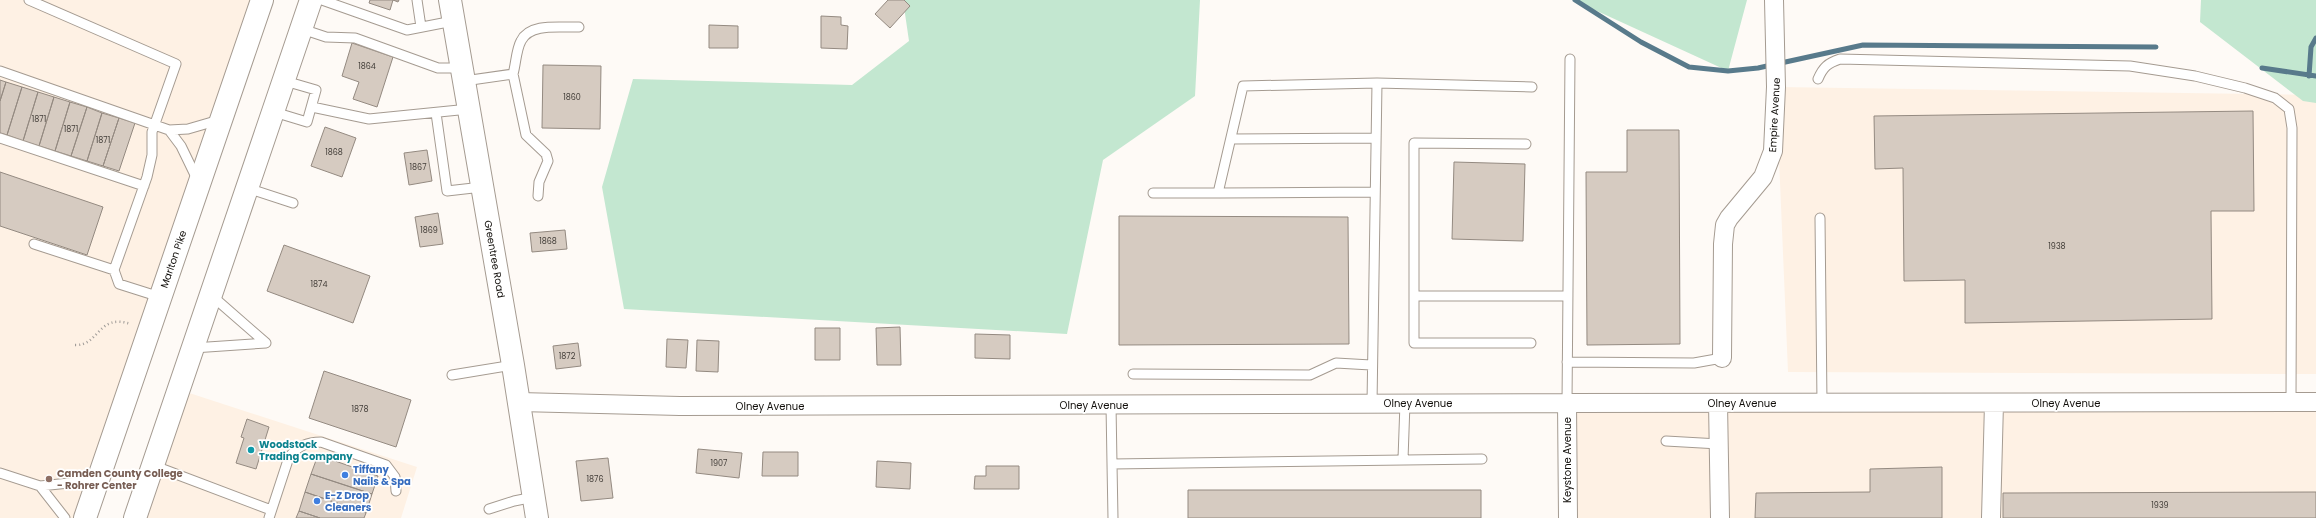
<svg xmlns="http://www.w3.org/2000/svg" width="2316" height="518" font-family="Poppins,sans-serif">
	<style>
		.built { fill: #fef1e4 }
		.green { fill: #c3e7d0 }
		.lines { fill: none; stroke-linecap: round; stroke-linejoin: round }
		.stream { stroke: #587a8b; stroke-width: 5 }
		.building { fill: #d6cbc1; stroke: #948a81 }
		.service-casing { stroke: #a59b91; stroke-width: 11 }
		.minor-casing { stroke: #a59b91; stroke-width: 20 }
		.primary-casing { stroke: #a59b91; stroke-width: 24 }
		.trunk-casing { stroke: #a59b91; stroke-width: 24 }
		.path { stroke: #a09c98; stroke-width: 2.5; stroke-dasharray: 1 3; stroke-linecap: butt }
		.service { stroke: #fff; stroke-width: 9 }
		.minor { stroke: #fff; stroke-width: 18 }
		.primary { stroke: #fff; stroke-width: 22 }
		.trunk { stroke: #fff; stroke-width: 22 }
		.culture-dot { fill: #0f9aa8; stroke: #fff; stroke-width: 1.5 }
		.shop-dot { fill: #3f7fe0; stroke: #fff; stroke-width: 1.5 }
		.education-dot { fill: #8d6e63; stroke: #fff; stroke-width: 1.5 }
		.labels { text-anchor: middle; stroke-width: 3.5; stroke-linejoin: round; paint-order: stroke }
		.number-label { font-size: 8px; fill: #423d38 }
		.street-label { font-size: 10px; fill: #110e0a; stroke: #fff }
		.culture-label { font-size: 10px; font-weight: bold; fill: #0d838f; stroke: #fff; text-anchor: start }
		.shop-label { font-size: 10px; font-weight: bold; fill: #366cbe; stroke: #fff; text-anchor: start }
		.education-label { font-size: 10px; font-weight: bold; fill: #785e54; stroke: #fff; text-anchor: start }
	</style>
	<rect width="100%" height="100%" fill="#fefaf6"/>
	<path class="built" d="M0 0H262L85 518H0Z
		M1776 87 2316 95V374L1788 372Z
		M177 389 417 467 401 518H135Z
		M1567 403 2316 405V518H1568Z"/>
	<path class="green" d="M903 0H1200L1195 96 1103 160 1067 334 624 309 602 187 633 79 852 85 909 41Z
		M1573 0H1747L1728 71Z
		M2201 0H2316V103L2303 101 2200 22Z"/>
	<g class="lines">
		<path class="stream" d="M1575 0 1641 42 1689 67 1728 71 1758 68 1863 45 2156 47
			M2262 68 2316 76
			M2309 76 2311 47 2316 38"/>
	</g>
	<path class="building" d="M370 0H399L398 2 393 0 390 10 369 3Z
		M888 0H904L910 6 890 28 875 14Z
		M821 16 841 17V25L848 26 847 49 821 48Z
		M709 25 738 26V48H709Z
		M352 43 393 57 377 107 353 99 359 82 342 76Z
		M543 65 601 66 600 129 542 128Z
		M0 80 6 82 0 101Z
		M6 82 22 87 7 135 0 133V101Z
		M22 87 38 92 23 141 7 135Z
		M38 92 54 97 39 146 23 141Z
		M54 97 70 102 55 151 39 146Z
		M70 102 87 107 71 156 55 151Z
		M87 107 102 113 87 161 71 156Z
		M2253 111 2254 211H2211L2212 319 1965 323V280L1904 281 1903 168 1875 169 1874 116Z
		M102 113 119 118 103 166 87 161Z
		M119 118 135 123 119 171 103 166Z
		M325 127 356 138 342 177 311 166Z
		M1627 130H1679L1680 344 1587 345 1586 172H1627Z
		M427 150 432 181 409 185 404 153Z
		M1454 162 1525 164 1523 241 1452 239Z
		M0 172 103 207 87 255 0 226Z
		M438 213 443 244 420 247 415 217Z
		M1119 216 1348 217 1349 344 1119 345Z
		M565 230 567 249 532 252 530 233Z
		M284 245 370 276 353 323 267 291Z
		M900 327 901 365H877L876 328Z
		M815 328H840V360H815Z
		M975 334 1010 335V359L975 358Z
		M667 339 688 340 686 368 666 367Z
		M697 340 719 341 718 372 696 371Z
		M578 343 581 366 556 369 553 346Z
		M324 371 411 400 396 447 309 418Z
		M247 419 269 427 256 469 236 463 244 438 241 437Z
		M698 449 742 453 739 478 696 473Z
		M763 452H798V476H762Z
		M318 455 378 476 372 494 311 474Z
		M608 458 613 498 581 501 576 461Z
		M877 461 911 463 910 489 876 487Z
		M986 466H1019V489H974L975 476H986Z
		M1942 467V518H1755L1756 493 1870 492V469Z
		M311 474 372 494 366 513 305 492Z
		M1188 490H1481V518H1188Z
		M305 492 366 513 364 518H320L299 511Z
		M2316 492V518H2003V493Z
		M299 511 320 518H296Z"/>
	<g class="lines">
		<defs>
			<path id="service" d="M29 0 176 64 152 132V155L147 177 114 270
				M322 0 407 30 453 21
				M417 0 421 27
				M302 29 326 37 355 38 438 68H462
				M0 71 169 130 188 129 219 120
				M513 74 526 135 546 154 548 161 539 182 538 196
				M1818 79C1823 67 1828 63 1840 59L2130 66 2195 76 2245 88 2275 98 2289 109 2292 128 2291 402
				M464 81 513 74C516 64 516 50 521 41 530 22 562 28 579 27
				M1377 83 1532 87
				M312 107 369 119 469 109
				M274 112 307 122 316 90 285 81
				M436 113 447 191 482 187
				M169 130 181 146 197 179
				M0 138 144 186
				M1231 139 1376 138
				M1526 144 1414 143V296H1568
				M247 188 293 203
				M1153 193H1218L1243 86 1377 83 1372 404
				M1218 193 1375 192
				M1820 218 1822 403
				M34 244 114 270 119 284 160 297
				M1414 296V343H1531
				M193 348 266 343 211 295
				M1567 362 1694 363 1722 358
				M1133 374 1310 375 1336 363 1371 365
				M452 375 513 365
				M1567 403 1570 59
				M1111 405 1112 464
				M1666 441 1719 444
				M1403 459 1405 403
				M152 465 271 510
				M0 473 40 486 98 480
				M40 486 65 518
				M489 509 514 501 534 497
				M269 518 289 457C298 446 307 442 321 442L386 465 395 477 396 491
				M1113 518 1112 464 1482 459"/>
			<path id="minor" d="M1722 358 1723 244 1725 225 1729 218 1763 177 1773 151 1776 87 1774 0
				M519 402 680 406 1567 403 2316 402
				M1567 403 1568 518
				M1718 403 1720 518
				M1991 518 1994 403"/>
			<path id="primary" d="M450 0 513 365 537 518"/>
			<path id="trunk" d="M85 518 262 0
				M135 518 311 0"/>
		</defs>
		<use href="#service" class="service-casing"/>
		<use href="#minor" class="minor-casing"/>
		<use href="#primary" class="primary-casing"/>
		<use href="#trunk" class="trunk-casing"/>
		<path class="path" d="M75 345C100 346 97 313 131 324"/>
		<use href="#service" class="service"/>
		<use href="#minor" class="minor"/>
		<use href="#primary" class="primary"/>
		<use href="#trunk" class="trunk"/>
	</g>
	<circle class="culture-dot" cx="251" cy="450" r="4"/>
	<g class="shop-dot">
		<circle cx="345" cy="475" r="4"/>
		<circle cx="317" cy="501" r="4"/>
	</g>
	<circle class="education-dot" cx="49" cy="479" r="4"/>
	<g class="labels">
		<g class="number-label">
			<text x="367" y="69">1864</text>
			<text x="572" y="100">1860</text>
			<text x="39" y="122">1871</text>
			<text x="71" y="132">1871</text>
			<text x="103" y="143">1871</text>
			<text x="334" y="155">1868</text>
			<text x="418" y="170">1867</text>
			<text x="429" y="233">1869</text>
			<text x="548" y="244">1868</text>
			<text x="2057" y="249">1938</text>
			<text x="319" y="287">1874</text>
			<text x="567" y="359">1872</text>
			<text x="360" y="412">1878</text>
			<text x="719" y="466">1907</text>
			<text x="595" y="482">1876</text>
			<text x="2160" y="508">1939</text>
		</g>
		<g class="street-label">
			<text transform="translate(1774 115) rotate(-87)" y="4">Empire Avenue</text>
			<text transform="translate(173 259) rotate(-71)" y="4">Marlton Pike</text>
			<text transform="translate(495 259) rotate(80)" y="4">Greentree Road</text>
			<text x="1418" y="407">Olney Avenue</text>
			<text x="1742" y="407">Olney Avenue</text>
			<text x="2066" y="407">Olney Avenue</text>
			<text x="1094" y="409">Olney Avenue</text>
			<text x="770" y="410">Olney Avenue</text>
			<text transform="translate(1567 460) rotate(-90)" y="4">Keystone Avenue</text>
		</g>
		<g class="culture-label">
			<text x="259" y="448">Woodstock<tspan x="259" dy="12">Trading Company</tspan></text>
		</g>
		<g class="shop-label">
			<text x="353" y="473">Tiffany<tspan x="353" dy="12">Nails &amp; Spa</tspan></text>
			<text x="325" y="499">E-Z Drop<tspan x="325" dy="12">Cleaners</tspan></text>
		</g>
		<g class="education-label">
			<text x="57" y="477">Camden County College<tspan x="57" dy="12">- Rohrer Center</tspan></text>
		</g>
	</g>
</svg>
